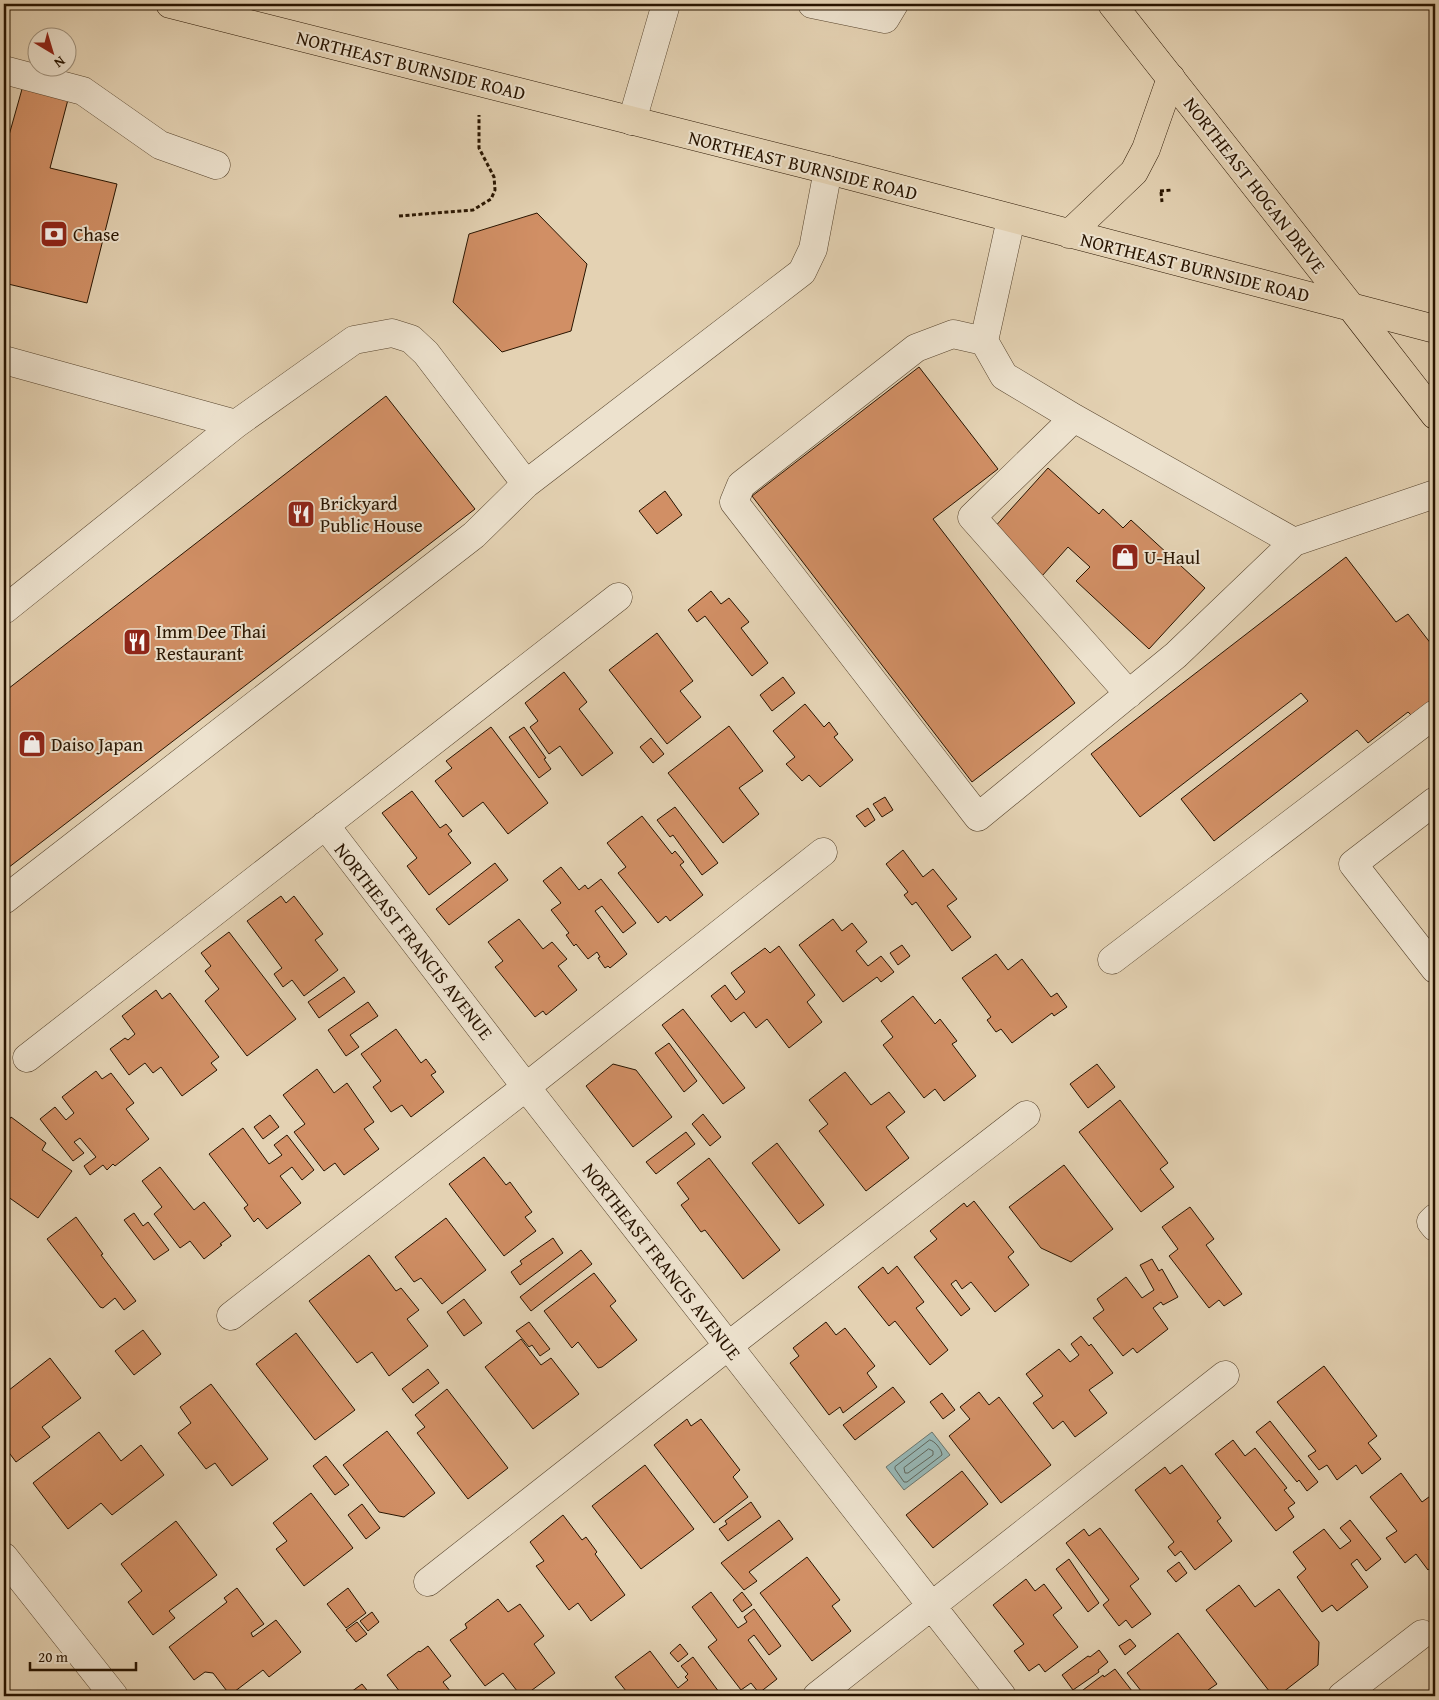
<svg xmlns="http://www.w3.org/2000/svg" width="1439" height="1700" font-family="'Gentium Book Plus',serif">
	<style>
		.water { fill: #97b6b4; stroke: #6b756c }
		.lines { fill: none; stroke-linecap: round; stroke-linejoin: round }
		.shore { stroke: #60655a; stroke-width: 1 }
		.building { fill: #d18f65; stroke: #281400 }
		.minor-casing { stroke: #57442d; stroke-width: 29 }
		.major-casing { stroke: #281400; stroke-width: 29 }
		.highway-casing { stroke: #281400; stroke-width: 29 }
		.path { stroke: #281400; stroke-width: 3; stroke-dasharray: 4 2.5; stroke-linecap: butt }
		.minor { stroke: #ede2ce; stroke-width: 28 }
		.major { stroke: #e4d2b3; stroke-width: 28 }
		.highway { stroke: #e4d2b3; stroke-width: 28 }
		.labels { text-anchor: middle; stroke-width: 4; stroke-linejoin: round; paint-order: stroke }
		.street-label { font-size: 19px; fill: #281400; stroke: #ede2ce }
		.poi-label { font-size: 19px; fill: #281400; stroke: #ede2ce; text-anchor: start }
	</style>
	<rect width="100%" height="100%" fill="#e4d2b3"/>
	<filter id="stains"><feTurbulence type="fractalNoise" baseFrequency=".004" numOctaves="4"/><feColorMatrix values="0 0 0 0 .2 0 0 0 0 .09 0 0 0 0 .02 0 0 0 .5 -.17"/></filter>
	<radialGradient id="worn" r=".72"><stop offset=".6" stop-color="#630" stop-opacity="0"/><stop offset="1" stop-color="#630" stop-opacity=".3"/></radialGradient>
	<path class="water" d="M932 1432 950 1455 904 1490 886 1467Z"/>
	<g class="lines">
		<path class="shore" d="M930 1440C935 1441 942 1450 942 1455L907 1482H904L895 1469V1467Z
			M929 1449 933 1451V1455L908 1473H905L904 1468Z"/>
	</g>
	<path class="building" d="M24 82 70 92 50 168 117 184 87 303 4 283V153Z
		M537 213 587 264 571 331 502 352 453 302 469 234Z
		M919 367 998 469 933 519 1075 703 972 782 752 496Z
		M386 396 475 509 4 871V692Z
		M1048 468 1099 514 1103 509 1123 528 1131 520 1205 588 1149 649 1076 581 1090 567 1068 547 1042 576 992 530Z
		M665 491 682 515 657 534 639 511Z
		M1346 557 1396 622 1408 614 1435 649V697L1411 715 1408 712 1368 743 1357 730 1214 841 1181 799 1308 701 1301 693 1140 817 1091 754Z
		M711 591 721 604 729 598 749 622 741 628 768 663 752 676 705 616 697 622 688 610Z
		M657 633 693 681 680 691 701 717 667 744 609 670Z
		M564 672 587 702 579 709 613 753 582 776 560 746 549 754 530 727 538 721 525 703Z
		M783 677 795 693 772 711 760 695Z
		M805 704 824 727 829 722 838 734 834 737 853 760 820 787 809 775 802 781 786 764 795 757 773 731Z
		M729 726 763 771 739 788 759 814 723 843 668 773Z
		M491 727 548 803 508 834 483 802 463 817 435 781 452 768 446 761Z
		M524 727 546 758 544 759 551 769 539 778 509 737Z
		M651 738 664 754 653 763 640 747Z
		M412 791 440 828 446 824 452 831 448 834 471 863 429 895 407 866 417 858 382 813Z
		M885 797 893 810 882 817 873 804Z
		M675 807 718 863 702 875 673 835 670 837 657 820Z
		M868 808 875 820 865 827 856 816Z
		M642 816 672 854 675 851 684 862 680 865 703 895 670 921 666 916 658 923 618 873 626 867 607 843Z
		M903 850 923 877 933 869 957 899 947 906 971 937 952 951 916 902 912 905 904 895 908 892 886 864Z
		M495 863 508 880 449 925 436 909Z
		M561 867 579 890 585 885 588 889 601 879 636 923 623 933 602 906 595 911 627 954 610 968 608 966 605 968 598 958 600 957 597 952 588 959 576 944 574 946 566 935 569 933 551 910 561 903 543 881Z
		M281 896 286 903 294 896 323 934 315 940 338 970 304 996 292 980 283 987 274 974 282 968 247 921Z
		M519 919 543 949 552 942 567 959 558 966 577 990 546 1015 543 1011 535 1017 495 967 503 961 488 942Z
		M833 919 842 931 852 923 867 942 856 951 868 966 881 956 894 972 881 982 877 977 843 1002 799 945Z
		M229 932 296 1019 247 1056 205 1001 219 989 205 971 211 966 201 953Z
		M902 945 910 956 898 965 890 953Z
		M779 946 815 995 807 1002 822 1022 789 1048 767 1019 756 1028 744 1012 731 1022 711 996 725 985 736 1000 745 992 731 973 765 948 770 953Z
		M996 954 1008 970 1022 959 1051 997 1057 993 1067 1007 1054 1016 1052 1013 1012 1043 1001 1029 996 1032 987 1020 991 1017 962 978Z
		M344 977 355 992 319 1018 308 1002Z
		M156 990 162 999 170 993 219 1057 211 1063 217 1070 182 1096 161 1067 153 1073 145 1063 129 1075 110 1049 125 1038 128 1040 135 1034 122 1016Z
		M913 996 935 1024 940 1019 957 1041 952 1044 976 1076 944 1101 935 1089 924 1098 883 1045 893 1037 881 1021Z
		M368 1002 378 1016 350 1035 359 1047 346 1056 328 1030Z
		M683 1009 745 1088 723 1104 662 1025Z
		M396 1029 421 1063 426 1059 436 1072 431 1075 444 1092 411 1117 402 1105 391 1112 373 1087 381 1081 361 1054Z
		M669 1043 697 1081 684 1092 655 1053Z
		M613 1064 636 1070 672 1117 633 1147 586 1086Z
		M1097 1064 1115 1087 1088 1108 1070 1084Z
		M317 1069 334 1093 347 1083 374 1122 364 1129 379 1149 344 1175 335 1163 324 1171 294 1132 305 1124 283 1095Z
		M96 1071 102 1079 111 1073 134 1103 126 1109 149 1139 115 1166 113 1164 107 1170 103 1165 90 1175 84 1166 96 1157 80 1138 74 1142 84 1153 73 1161 40 1119 55 1107 66 1120 74 1113 62 1097Z
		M845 1072 871 1105 889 1092 905 1112 886 1127 909 1158 866 1191 819 1131 828 1124 809 1100Z
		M1120 1100 1168 1163 1160 1169 1174 1187 1141 1212 1079 1132Z
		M703 1114 721 1137 710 1146 692 1124Z
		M270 1115 279 1127 263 1139 254 1127Z
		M11 1117 46 1143 42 1150 72 1171 38 1218 4 1194V1127Z
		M243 1128 269 1164 282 1155 274 1145 287 1135 314 1170 302 1180 292 1167 280 1176 301 1203 267 1229 258 1218 254 1222 244 1208 248 1205 209 1154Z
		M686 1132 695 1144 656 1174 646 1162Z
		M777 1143 824 1205 799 1224 752 1163Z
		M484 1157 506 1185 510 1182 532 1212 525 1217 536 1231 504 1256 449 1184Z
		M709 1158 780 1250 743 1279 705 1230 701 1232 681 1205 689 1199 677 1183Z
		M1064 1165 1113 1229 1071 1262 1041 1248 1009 1207Z
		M160 1167 194 1210 204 1202 231 1236 220 1244 222 1245 204 1259 190 1241 180 1248 154 1214 162 1207 142 1181Z
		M974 1201 1014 1252 1008 1257 1029 1285 995 1312 971 1282 962 1289 956 1280 951 1284 970 1309 961 1316 914 1257 937 1239 930 1231 964 1203 967 1207Z
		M1190 1207 1214 1239 1206 1245 1242 1294 1224 1306 1219 1300 1209 1308 1169 1256 1178 1249 1162 1227Z
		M134 1213 143 1226 148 1222 169 1250 154 1260 124 1220Z
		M76 1217 103 1254 101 1255 136 1301 124 1310 115 1298 103 1308 100 1307 47 1239Z
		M446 1218 486 1270 442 1304 421 1278 414 1282 395 1257Z
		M553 1238 563 1253 520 1285 511 1272 522 1264 520 1261Z
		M581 1250 592 1264 531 1311 520 1297Z
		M369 1255 396 1291 401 1288 419 1310 407 1319 428 1346 389 1376 372 1352 357 1363 309 1301Z
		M1152 1259 1159 1271 1162 1269 1178 1297 1163 1305 1161 1302 1153 1308 1168 1329 1137 1353 1133 1348 1123 1356 1093 1318 1104 1310 1097 1299 1126 1277 1142 1298 1154 1290 1140 1265Z
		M897 1266 924 1302 916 1308 948 1350 930 1365 895 1321 889 1326 858 1287 883 1267 888 1274Z
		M594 1273 616 1301 610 1306 637 1340 602 1367 598 1368 578 1342 572 1348 544 1311Z
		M464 1299 482 1323 464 1336 447 1312Z
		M529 1322 550 1349 540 1356 532 1345 529 1347 516 1331Z
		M826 1322 836 1335 845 1328 875 1366 867 1373 877 1387 843 1413 840 1407 829 1415 790 1363 799 1356 793 1348Z
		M143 1330 161 1354 134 1375 115 1351Z
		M296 1333 355 1410 315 1440 256 1364Z
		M1081 1336 1089 1346 1091 1344 1113 1373 1089 1390 1107 1413 1075 1437 1063 1421 1053 1429 1033 1403 1043 1396 1026 1374 1059 1349 1070 1362 1079 1355 1071 1344Z
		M521 1339 541 1365 551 1358 579 1394 533 1429 485 1367Z
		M50 1358 81 1398 42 1427 50 1437 16 1462 4 1446V1394Z
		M1324 1366 1377 1436 1368 1443 1381 1459 1362 1474 1356 1465 1337 1480 1327 1465 1319 1470 1308 1456 1316 1451 1277 1402Z
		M428 1369 439 1383 413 1403 402 1389Z
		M211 1384 268 1459 232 1486 215 1463 206 1469 178 1433 191 1423 180 1407Z
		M893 1387 905 1402 855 1440 843 1425Z
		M447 1389 508 1468 468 1499 417 1433 425 1427 415 1415Z
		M979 1392 989 1405 999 1397 1051 1465 1001 1503 949 1436 970 1419 960 1407Z
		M942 1393 955 1410 943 1419 930 1402Z
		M687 1419 691 1426 701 1419 740 1470 733 1477 748 1497 714 1523 654 1445Z
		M1270 1421 1318 1482 1307 1491 1299 1480 1297 1482 1256 1432Z
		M387 1431 435 1493 404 1517 379 1512 343 1465Z
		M99 1432 121 1461 141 1445 164 1475 112 1515 101 1503 68 1529 33 1483Z
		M1233 1440 1245 1456 1255 1448 1287 1488 1284 1490 1295 1503 1288 1508 1294 1517 1276 1531 1215 1454Z
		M326 1456 349 1485 335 1495 313 1466Z
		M645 1465 694 1529 641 1569 592 1506Z
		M1182 1465 1221 1518 1217 1521 1232 1541 1195 1570 1181 1551 1175 1556 1168 1547 1174 1542 1135 1490 1165 1467 1170 1474Z
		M962 1471 988 1504 933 1548 906 1515Z
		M1401 1473 1422 1502 1433 1494 1435 1496V1569L1433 1566 1428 1570 1416 1554 1405 1563 1386 1538 1397 1531 1370 1497Z
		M311 1493 353 1548 304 1586 276 1549 287 1541 273 1523Z
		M751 1502 761 1517 728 1541 719 1529 727 1524 725 1521Z
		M362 1504 380 1528 366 1539 348 1515Z
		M563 1515 582 1540 586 1537 597 1552 595 1554 625 1595 591 1621 578 1603 569 1610 536 1566 544 1561 530 1542Z
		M779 1520 793 1539 749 1572 757 1581 744 1590 721 1563Z
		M1350 1520 1381 1559 1366 1571 1357 1559 1351 1564 1368 1587 1337 1611 1332 1605 1322 1612 1297 1577 1306 1569 1293 1552 1324 1529 1340 1549 1351 1541 1340 1528Z
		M176 1521 217 1575 169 1611 175 1618 153 1635 128 1602 142 1591 121 1564Z
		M1100 1528 1139 1579 1130 1586 1151 1614 1132 1628 1126 1620 1119 1626 1103 1605 1109 1600 1066 1543 1084 1529 1089 1536Z
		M807 1557 840 1600 832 1606 851 1631 812 1661 760 1593Z
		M1069 1559 1099 1603 1088 1612 1056 1569Z
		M1179 1562 1187 1573 1176 1582 1167 1571Z
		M1026 1579 1035 1591 1044 1584 1062 1608 1053 1615 1078 1647 1045 1672 1039 1664 1029 1671 1014 1651 1024 1644 993 1605Z
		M1239 1585 1255 1607 1279 1589 1319 1642 1318 1665 1278 1696H1273L1206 1610Z
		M237 1588 264 1624 251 1633 253 1637 276 1620 301 1652 269 1677 263 1670 230 1695 213 1673 205 1672 194 1680 169 1647 227 1602 224 1598Z
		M348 1588 366 1613 346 1628 327 1604Z
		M711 1592 738 1628 747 1622 744 1617 754 1609 781 1646 769 1655 754 1635 748 1640 777 1679 759 1693 751 1683 741 1690 708 1647 717 1640 692 1607Z
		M742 1592 752 1605 742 1612 733 1600Z
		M498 1599 508 1612 520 1604 544 1636 534 1644 555 1673 524 1696H521L503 1673 485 1686 450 1640 467 1628 465 1624Z
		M372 1612 379 1622 368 1631 360 1621Z
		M357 1622 367 1634 356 1642 346 1630Z
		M1178 1633 1217 1684 1208 1690 1213 1696H1145L1127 1673Z
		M1130 1639 1136 1646 1125 1655 1119 1646Z
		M680 1644 688 1654 678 1662 670 1653Z
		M428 1646 451 1676 443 1682 454 1696H403L387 1675 419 1651 420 1652Z
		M1099 1650 1108 1662 1098 1670 1099 1672 1073 1690 1062 1675 1088 1656 1090 1657Z
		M650 1651 678 1688 688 1680 685 1677 688 1674 681 1666 693 1657 722 1696H701L697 1691 690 1696H630L615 1677Z
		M1115 1669 1132 1691 1126 1696H1075L1103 1675 1104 1677Z
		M4 1684 14 1696H4Z
		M362 1684 371 1695 354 1696 351 1692Z
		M591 1691 595 1696H584Z"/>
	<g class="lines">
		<defs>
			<path id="minor" d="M812 4 885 19 894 4
				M4 70 83 91 160 145 216 165
				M632 121 666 4
				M1011 219 984 341 1004 376 1074 418 1294 542
				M984 341 953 334 916 348 741 485 734 502 978 817 1176 655 1294 542 1435 494
				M4 360 236 424
				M1074 418 972 517 1129 694
				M4 610 236 424 354 340 392 333 411 339 426 353 526 484
				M1435 801 1353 864 1435 969
				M325 825 526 1087 1002 1696
				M4 900 474 535 526 484 802 272 813 249 828 170
				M1112 960 1435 714
				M27 1058 618 597
				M1435 1218 1431 1222 1435 1227
				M231 1316 526 1087 823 852
				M4 1557 114 1696
				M428 1582 728 1346 1026 1115
				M817 1696 1225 1375
				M1342 1696 1422 1634"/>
			<path id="major" d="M1112 4 1351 307 1435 329"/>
			<path id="highway" d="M170 4 828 170 1351 307 1435 415
				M1069 234 1134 172 1146 149 1171 78"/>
		</defs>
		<use href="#minor" class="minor-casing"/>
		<use href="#major" class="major-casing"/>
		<use href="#highway" class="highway-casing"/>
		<path class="path" d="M1160 191 1172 190
			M1161 192 1162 202
			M399 216 473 210 491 199 495 190 494 177 479 148V115"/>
		<use href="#minor" class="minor"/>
		<use href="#major" class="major"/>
		<use href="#highway" class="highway"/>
	</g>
	<defs>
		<symbol id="bank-square" viewBox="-11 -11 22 22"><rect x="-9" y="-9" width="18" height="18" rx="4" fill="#8f2418" stroke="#ede2ce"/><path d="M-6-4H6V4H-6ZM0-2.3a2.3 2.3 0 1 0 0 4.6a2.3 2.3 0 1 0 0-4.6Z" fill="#fff"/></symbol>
		<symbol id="restaurant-square" viewBox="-11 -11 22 22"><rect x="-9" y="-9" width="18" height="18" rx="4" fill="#8f2418" stroke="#ede2ce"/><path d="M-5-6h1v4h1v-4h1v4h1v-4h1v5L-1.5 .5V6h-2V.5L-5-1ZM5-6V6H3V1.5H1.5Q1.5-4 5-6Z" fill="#fff"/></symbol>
		<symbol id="shop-square" viewBox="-11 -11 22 22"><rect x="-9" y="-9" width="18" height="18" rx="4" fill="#8f2418" stroke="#ede2ce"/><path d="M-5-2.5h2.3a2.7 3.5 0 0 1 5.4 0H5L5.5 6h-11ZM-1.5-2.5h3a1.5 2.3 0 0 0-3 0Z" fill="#fff"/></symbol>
	</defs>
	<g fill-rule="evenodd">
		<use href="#bank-square" x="38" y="218" width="32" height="32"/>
		<use href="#restaurant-square" x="285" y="498" width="32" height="32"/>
		<use href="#shop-square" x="1109" y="541" width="32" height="32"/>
		<use href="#restaurant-square" x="121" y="626" width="32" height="32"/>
		<use href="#shop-square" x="16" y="728" width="32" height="32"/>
	</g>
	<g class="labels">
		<g class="street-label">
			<text transform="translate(411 65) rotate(14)" y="7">NORTHEAST BURNSIDE ROAD</text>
			<text transform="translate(803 165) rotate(14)" y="7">NORTHEAST BURNSIDE ROAD</text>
			<text transform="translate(1255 185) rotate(52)" y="7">NORTHEAST HOGAN DRIVE</text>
			<text transform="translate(1195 267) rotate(14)" y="7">NORTHEAST BURNSIDE ROAD</text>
			<text transform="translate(414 941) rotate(52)" y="7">NORTHEAST FRANCIS AVENUE</text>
			<text transform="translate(662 1261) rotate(52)" y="7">NORTHEAST FRANCIS AVENUE</text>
		</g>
		<g class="poi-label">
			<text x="73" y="241">Chase</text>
			<text x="320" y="510">Brickyard<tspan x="320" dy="22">Public House</tspan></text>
			<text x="1144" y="564">U-Haul</text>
			<text x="156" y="638">Imm Dee Thai<tspan x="156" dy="22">Restaurant</tspan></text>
			<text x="51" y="751">Daiso Japan</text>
		</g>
	</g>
	<rect width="1439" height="1700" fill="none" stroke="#e4d2b3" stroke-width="20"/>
	<rect x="5" y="5" width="1429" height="1690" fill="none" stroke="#281400" stroke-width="2.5"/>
	<rect x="10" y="10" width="1419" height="1680" fill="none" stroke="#281400"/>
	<g transform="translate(52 52) rotate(142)"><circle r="24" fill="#ede2ce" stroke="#9e907c"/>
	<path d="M0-4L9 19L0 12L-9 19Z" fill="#8f2418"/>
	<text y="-8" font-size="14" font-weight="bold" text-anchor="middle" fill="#281400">N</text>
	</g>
	<path d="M30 1662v8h106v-8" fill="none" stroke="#281400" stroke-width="2.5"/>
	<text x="38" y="1662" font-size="15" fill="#281400" stroke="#ede2ce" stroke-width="4" paint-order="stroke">20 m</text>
	<rect width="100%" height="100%" filter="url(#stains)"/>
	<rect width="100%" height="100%" fill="url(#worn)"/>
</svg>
